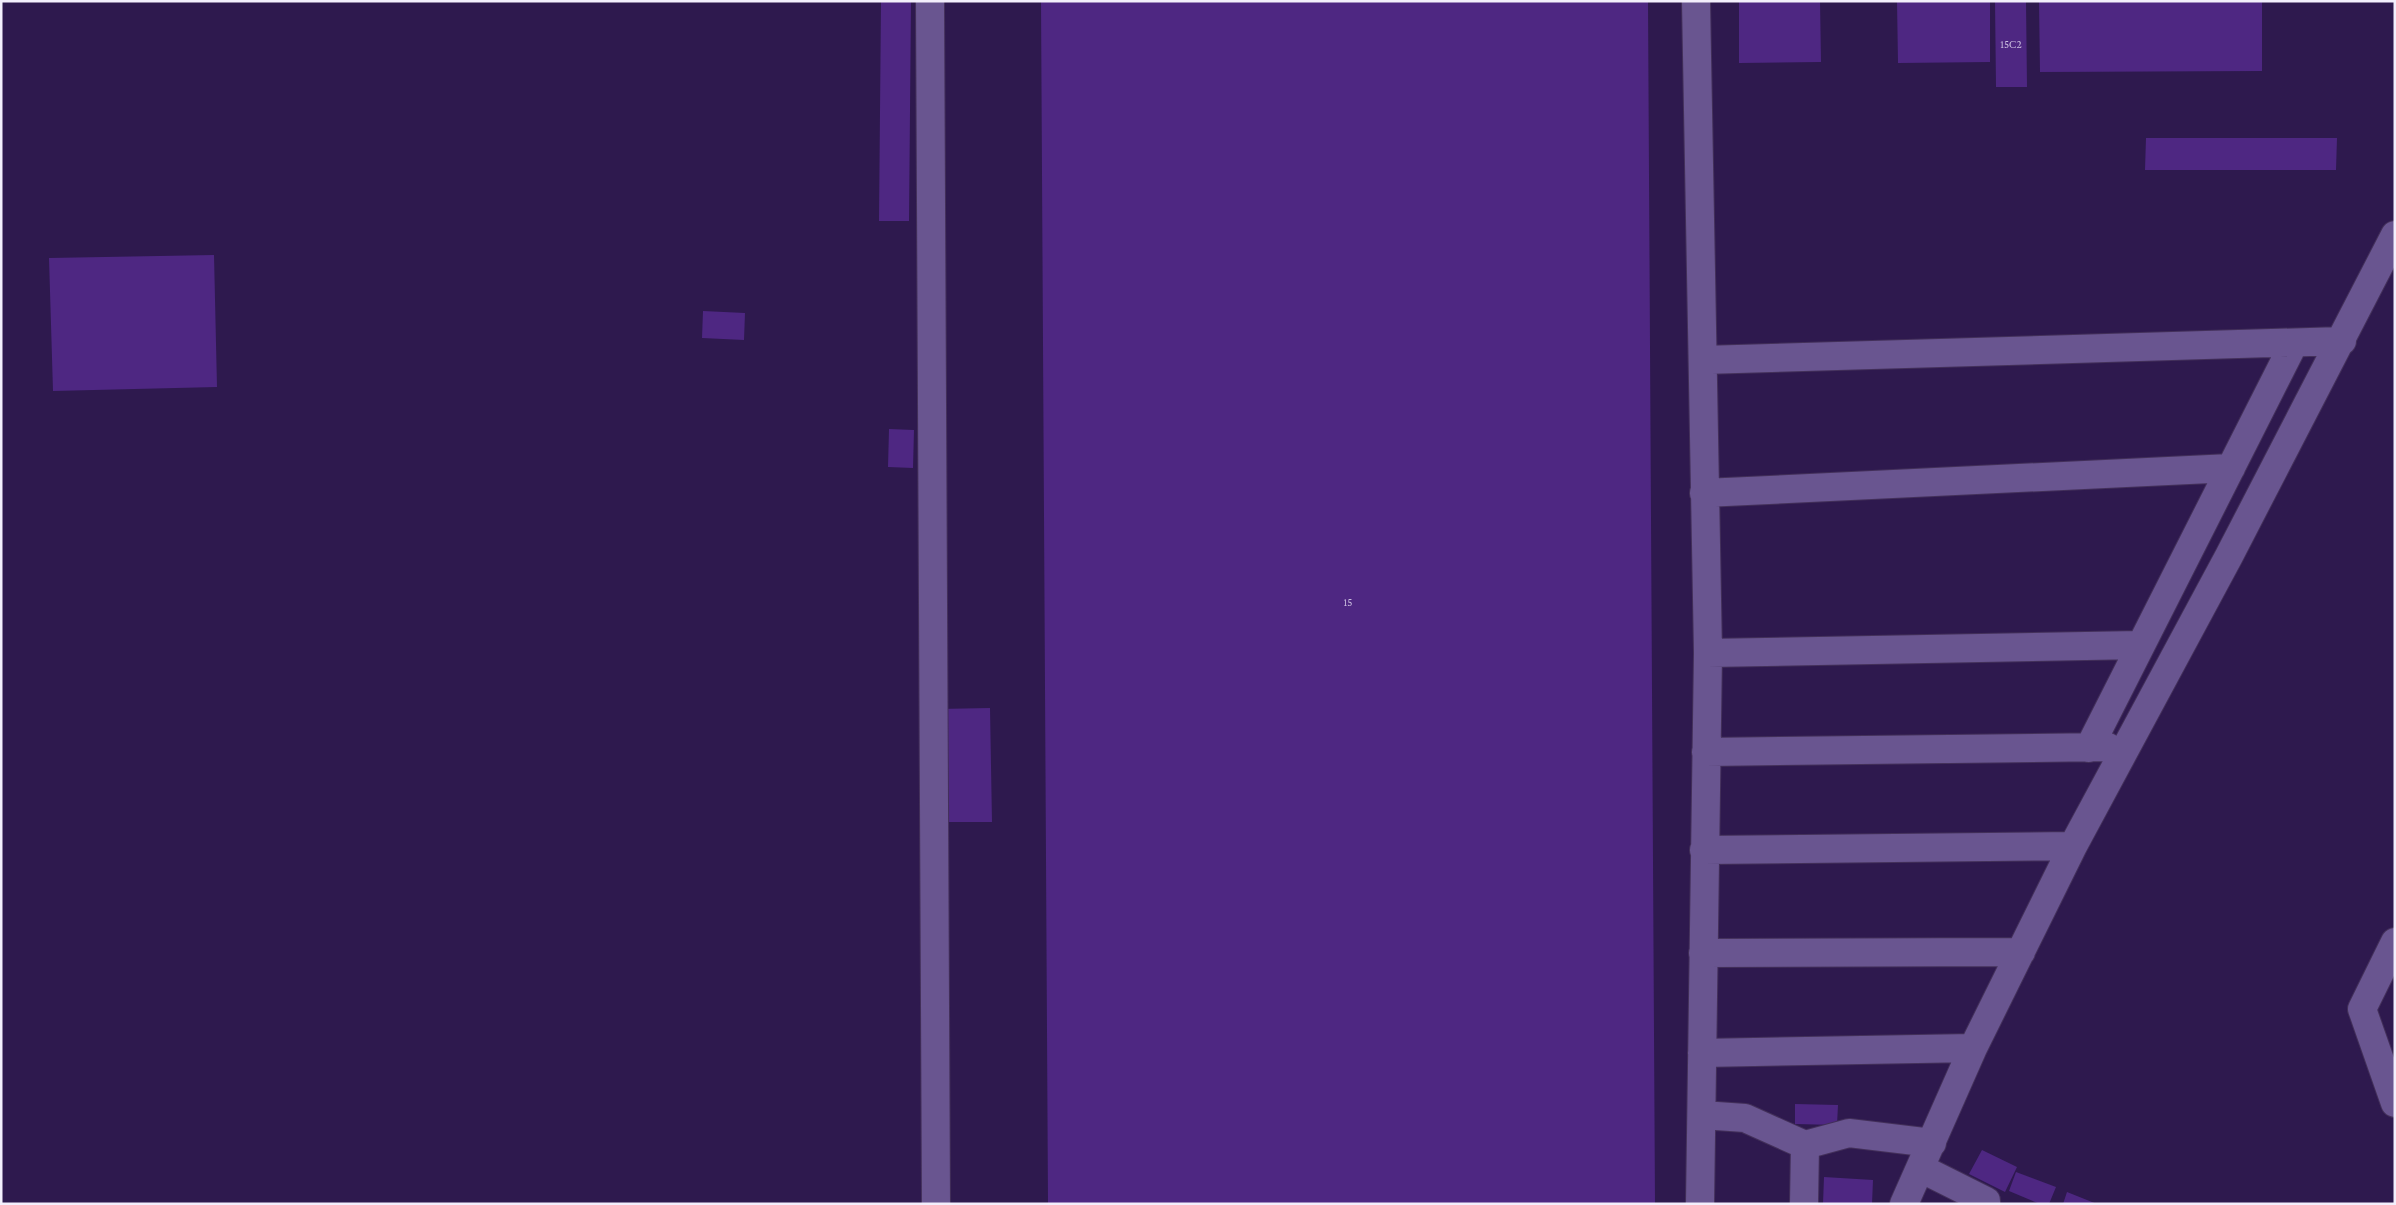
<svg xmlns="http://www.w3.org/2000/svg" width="2396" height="1205" font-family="'Crimson Pro',serif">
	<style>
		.building { fill: #4e2782 }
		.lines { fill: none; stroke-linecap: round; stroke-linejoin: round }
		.minor-casing { stroke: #43305a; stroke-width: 30 }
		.minor { stroke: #695590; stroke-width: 28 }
		.labels { text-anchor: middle; stroke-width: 4; stroke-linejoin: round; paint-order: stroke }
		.number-label { font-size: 11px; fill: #cabdde }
	</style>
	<rect width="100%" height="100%" fill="#2e194e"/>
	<path class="building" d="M881 1H911L909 221H879Z
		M1041 1H1648L1655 1204H1048Z
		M1739 1H1820L1821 62 1739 63Z
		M1897 1H1990V62L1898 63Z
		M1995 1H2026L2027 87H1996Z
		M2039 1H2262V71L2040 72Z
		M2146 138H2337L2336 170H2145Z
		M214 255 217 387 53 391 49 258Z
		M703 311 745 313 744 340 702 338Z
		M889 429 914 430 913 468 888 467Z
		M990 708 992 822H939L938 709Z
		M1795 1104 1838 1105 1837 1125 1795 1124Z
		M1982 1150 2017 1167 2005 1192 1969 1174Z
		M2016 1172 2056 1187 2049 1204H2040L2009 1191Z
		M1824 1177 1873 1180 1872 1204H1823Z
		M2067 1192 2097 1204H2063Z"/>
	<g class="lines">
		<defs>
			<path id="minor" d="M930 1 936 1204
				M1696 1 1708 653 1700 1204
				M1703 360 2342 341
				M1704 493 2231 468
				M1708 653 2140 645
				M2089 748 2294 343
				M1706 752 2108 747
				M1704 850 2073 846
				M2395 942 2362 1009 2395 1103
				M1703 953 2021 952
				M1702 1053 1973 1048
				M1702 1115 1745 1118 1805 1145 1849 1133 1932 1143
				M1920 1168 1986 1201V1204
				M1804 1204 1805 1145
				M1904 1204 1973 1048 2073 846 2229 556 2395 235"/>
		</defs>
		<use href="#minor" class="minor-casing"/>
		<use href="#minor" class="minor"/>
	</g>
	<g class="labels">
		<g class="number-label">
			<text x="2011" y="48">15С2</text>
			<text x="1348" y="606">15</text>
		</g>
	</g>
	<rect width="2396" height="1205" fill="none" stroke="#f3effc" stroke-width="5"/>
</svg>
